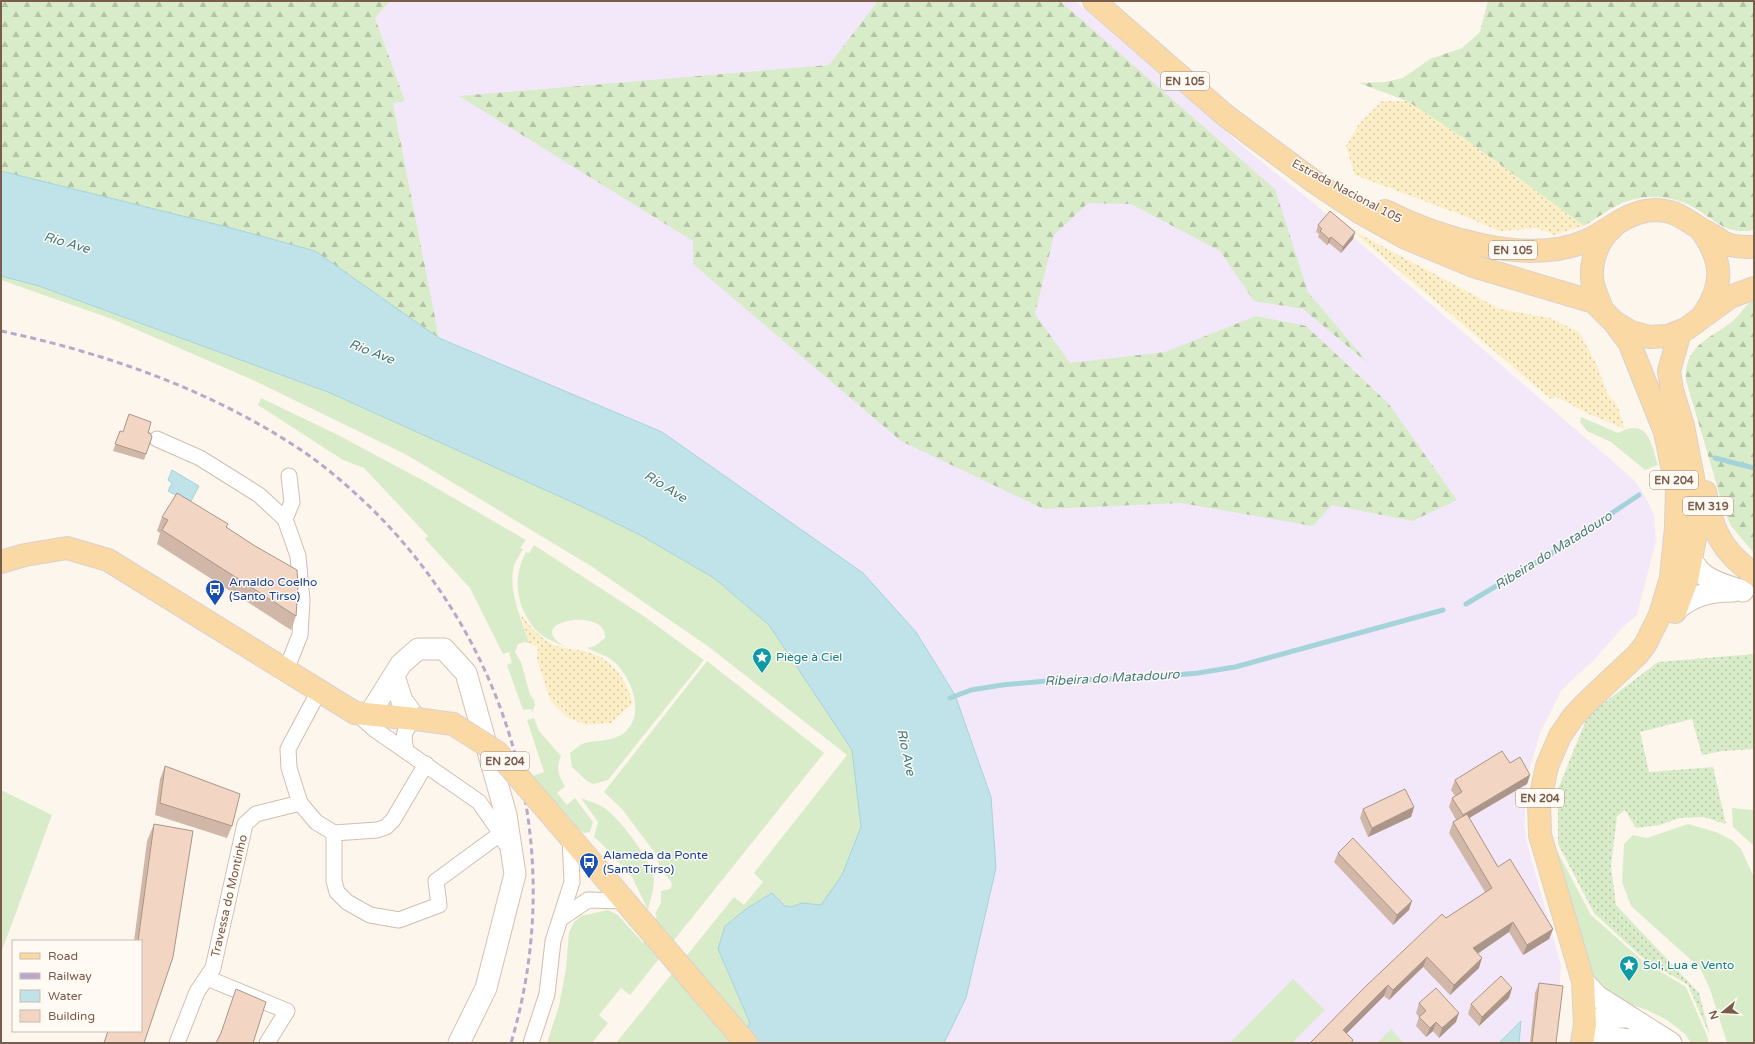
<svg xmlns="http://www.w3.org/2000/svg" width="1755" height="1044" font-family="'Varela Round',sans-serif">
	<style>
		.education { fill: #f3e8fa }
		.grass { fill: #d8ecc9 }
		.forest { fill: url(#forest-firs) }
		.sand { fill: url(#sand-dots) }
		.garden { fill: url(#garden-dots) }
		.water { fill: #bfe3e8; stroke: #a5d3da }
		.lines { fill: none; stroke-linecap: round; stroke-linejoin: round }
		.stream { stroke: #a5d3da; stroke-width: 5 }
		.street-casing { stroke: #d1beb0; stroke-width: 17 }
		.secondary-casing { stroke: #d6c0b0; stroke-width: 23 }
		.primary-casing { stroke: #dad1cd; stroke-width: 24 }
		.street { stroke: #fff; stroke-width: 15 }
		.secondary { stroke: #fff; stroke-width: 21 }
		.primary { stroke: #fbd9a5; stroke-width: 22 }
		.rail { stroke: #b9a8c9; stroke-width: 3; stroke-dasharray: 6 4; stroke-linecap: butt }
		.primary-bridge-casing { stroke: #dad1cd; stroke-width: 24; stroke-linecap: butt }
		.primary-bridge { stroke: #fbd9a5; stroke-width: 22 }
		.wall { fill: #d1b7a8 }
		.shaded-wall { fill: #aa9588 }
		.building { fill: #f3d5c3; stroke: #aa9588 }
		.labels { text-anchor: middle; stroke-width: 3; stroke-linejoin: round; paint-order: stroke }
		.shield { fill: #fffaf3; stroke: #a28b7f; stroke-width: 1 }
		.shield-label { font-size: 11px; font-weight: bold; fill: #7a5c4d }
		.street-label { font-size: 12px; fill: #7a5c4d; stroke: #fffaf3 }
		.transit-label { font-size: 12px; fill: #164399; stroke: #fffaf3; text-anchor: start }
		.culture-label { font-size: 12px; fill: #0d838f; stroke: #fffaf3; text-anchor: start }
		.water-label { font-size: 13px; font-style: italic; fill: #437c86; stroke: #fffaf3 }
	</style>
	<defs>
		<pattern id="forest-firs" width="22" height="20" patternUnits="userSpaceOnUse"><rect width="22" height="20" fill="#d8ecc9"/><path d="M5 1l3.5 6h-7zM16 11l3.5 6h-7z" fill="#b4c2a5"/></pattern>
		<pattern id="sand-dots" width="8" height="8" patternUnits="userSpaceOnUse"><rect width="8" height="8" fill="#fcefc7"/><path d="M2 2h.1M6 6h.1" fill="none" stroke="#d1c5a4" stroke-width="1.8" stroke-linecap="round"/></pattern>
		<pattern id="garden-dots" width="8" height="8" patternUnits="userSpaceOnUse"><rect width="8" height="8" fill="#d8ecc9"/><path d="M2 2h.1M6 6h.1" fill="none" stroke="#b4c2a5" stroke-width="1.8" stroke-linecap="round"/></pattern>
	</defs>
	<rect width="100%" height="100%" fill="#fdf6ec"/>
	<path class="education" d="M390 1H1075L1253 155 1316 205 1634 480 1645 496 1654 515 1656 541 1637 615 1624 626 1593 661 1573 679 1561 691 1540 733 1529 771 1525 797V827L1526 840 1561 965 1559 995 1553 1043H944L966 998 991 797 955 695 916 632 662 432 439 338 393 102 405 101 375 18Z"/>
	<path class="grass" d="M1 276 39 286 328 392 583 507 640 535 714 578 769 625 852 750 861 827 842 875 821 905 802 903 791 907 785 906 772 893 746 909 725 926 718 949 750 1023 741 1043H616L734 897 744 905 763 882 754 873 847 755 709 647 591 566 407 455 253 380 112 319 1 280Z
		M261 398 336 434 426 482 526 540 520 548 523 549C520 554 517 559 515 563 506 588 522 619 529 643L525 642 518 644 515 652 521 662 530 695 534 700 535 705 532 712 531 709 523 710 507 665 512 663 509 652 503 654 470 588 425 539 428 536 364 468 343 460 258 405Z
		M1581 417 1618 433C1648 417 1651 443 1658 465L1645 470 1611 442 1587 431 1580 422Z
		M534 545 645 617 704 660 608 780 593 784 587 781 572 767 570 753C573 751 578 746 582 744 595 739 607 743 621 735 648 718 632 676 612 660 605 655 594 652 587 648L595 646 605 638C608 605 516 622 568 648 557 643 543 638 536 630 516 607 512 578 526 552L529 553Z
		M707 661 824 753 630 995 621 988 599 1015 608 1023 592 1043H547L559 1006 566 969 569 932 574 922 581 916 608 910 618 915 643 943 657 916 655 914 661 903V891L670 889 672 885 670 880 661 870 655 853 622 809 604 792Z
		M534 718 539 731 561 756C556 767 558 776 565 786L557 793 567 805 575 798 593 822 590 832 584 833 578 829 533 776 544 772 527 720Z
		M1 790 52 815 1 953Z
		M581 798C589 801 599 804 606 809 622 822 647 855 653 874 656 885 650 900 648 910L632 877 601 843 594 837 598 822Z
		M1732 808 1754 810V846L1733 827Z
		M1688 824 1716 832 1732 840 1741 849 1754 877V1043H1727L1710 989 1700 968 1631 906 1622 882 1624 844 1633 835 1647 838Z
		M1554 845 1591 915 1643 961 1686 987 1708 1038V1043H1691L1685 1034 1667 1020 1647 1010 1617 1000 1594 979Z
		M1293 979 1325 1010 1292 1043H1230Z
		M1391 1029 1404 1043H1377Z"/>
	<path class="forest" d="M1 1H390L375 18 405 101 393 103 439 338 315 251 235 229 1 171Z
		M878 1H1060L1275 189 1308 292 1369 364 1303 309 1254 301 1220 251 1131 204 1088 203 1054 235 1035 314 1070 363 1165 352 1256 316 1306 326 1388 403 1457 500 1412 521 1332 505 1313 526 1181 503 1044 509 901 441 693 264V241L459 96 829 65Z
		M1488 1H1754V230C1725 236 1714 218 1691 206 1670 195 1642 194 1620 204 1607 210 1596 219 1584 226L1465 139 1407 101 1359 83 1385 82 1403 78 1430 59 1462 48 1480 32Z
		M1754 300V553L1731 526 1724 510 1686 380C1684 344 1711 339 1734 320 1741 313 1745 305 1754 300Z"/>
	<path class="sand" d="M1382 101H1407L1465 139 1584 226 1554 235 1538 228 1499 231 1467 217 1355 175 1346 146 1359 124Z
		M1350 229 1500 309 1550 318 1579 332 1597 365 1607 393 1617 405 1625 429 1587 413 1557 397 1551 399Z
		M520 612C528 625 537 635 550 643 559 648 572 649 583 651 612 657 625 677 633 703L611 723 586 725 567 717 550 700 537 660 538 647 529 643Z"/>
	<path class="garden" d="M1754 654V749L1723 751 1702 755 1692 719 1640 732 1649 772 1713 767 1726 824 1704 817 1679 818 1660 825 1636 828 1625 810 1617 816 1611 866 1616 905 1699 993 1710 1036 1688 985 1644 959 1594 913 1558 844V789L1588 715 1658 662Z"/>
	<path class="water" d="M1 171 235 229 315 251 439 338 662 432 863 573 916 632 955 695 991 797 996 868 966 998 944 1043H741L750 1023 718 949 725 926 746 909 772 893 785 906 791 907 802 903 821 905 842 875 861 827 852 750 769 625 714 578 640 535 583 507 328 392 39 286 1 276Z
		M172 470 199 486 190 503 168 491 172 483 168 480Z
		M1521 1021 1519 1043H1499Z"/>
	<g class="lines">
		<path class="stream" d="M1715 458 1754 468
			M1466 604 1552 553 1639 495
			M950 698 971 690 1002 685 1047 681 1144 678 1198 673 1235 667 1443 610"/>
		<defs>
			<path id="street" d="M157 439 200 458 259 495 285 519 298 556 302 600 300 635 286 670
				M285 519 292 502 289 476
				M319 691 288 749 289 768 300 803 316 822 334 833 377 830 386 827 393 820 426 764
				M356 713 374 729 479 802 497 828 505 843
				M406 750C402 734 404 730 416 719
				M334 833V881L337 892 347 902 370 915 399 920 439 905 436 881 500 834
				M560 919 588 900 624 901
				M207 978 287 1011 267 1043
				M177 1043 197 992 213 968 245 824 256 814 300 803
				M531 1043 547 994 553 941 572 882 570 837"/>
			<path id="secondary" d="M1687 547C1696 579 1715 582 1743 591
				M1677 609C1694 595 1711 591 1733 591
				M394 676 402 701 416 719
				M369 715 401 664 418 649H444L466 673 506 815 515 874 486 988 459 1043
				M1583 981 1597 996 1630 1017
				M1585 1025 1603 1017H1630L1671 1043
				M1585 1025 1600 1035 1629 1040 1655 1033"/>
			<path id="primary" d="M1094 1 1226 116 1316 183 1361 213 1406 238 1473 266 1594 302 1614 322 1631 332 1649 337 1668 336 1686 329 1730 297 1754 288
				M1385 211C1438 238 1528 266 1586 241 1609 231 1627 211 1654 210 1676 210 1684 219 1701 229 1706 232 1712 235 1717 238 1720 240 1723 243 1727 244 1734 247 1746 247 1754 247
				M1701 230C1722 259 1725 283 1704 314
				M1602 309C1600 303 1597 297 1595 291 1587 271 1595 242 1612 228
				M1705 492C1712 530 1722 552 1754 574
				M1 562 25 555 67 548 108 560 355 713 416 719
				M1675 612 1687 580 1697 528 1696 493 1683 426 1672 390 1669 371 1680 332
				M570 837 746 1043
				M1582 1043 1585 1025 1583 981 1540 835 1539 804 1547 766 1560 736 1573 717 1586 703 1637 655 1645 645 1660 615 1671 578 1676 527 1677 490 1665 432 1629 342 1614 322"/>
		</defs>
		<use href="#street" class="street-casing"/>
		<use href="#secondary" class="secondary-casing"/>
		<use href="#primary" class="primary-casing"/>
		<use href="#street" class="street"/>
		<use href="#secondary" class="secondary"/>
		<use href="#primary" class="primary"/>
		<path class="rail" d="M1 331C105 353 208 389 298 448 324 465 348 486 371 508 513 648 568 852 511 1043"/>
		<defs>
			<path id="primary-bridge" d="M416 719 453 724 497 752 570 837"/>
		</defs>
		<use href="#primary-bridge" class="primary-bridge-casing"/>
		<use href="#primary-bridge" class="primary-bridge"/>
	</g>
	<path class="wall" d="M1318 225 1355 232 1353 239 1341 253 1329 243 1327 245 1318 237 1319 234 1316 232Z
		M120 431 123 432 148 433 152 437 144 460 113 451Z
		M162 517 227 527 296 616 291 630 157 544 160 533 157 531Z
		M1510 763 1530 775 1527 784 1469 818 1498 867 1553 929 1549 939 1523 955 1509 932 1478 953 1479 968 1450 995 1423 967 1389 1000 1384 996 1346 1034 1353 1040 1352 1043H1310L1446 918 1485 892 1449 833 1453 822 1456 820 1449 807 1452 798 1455 796 1451 790 1455 780Z
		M165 766 232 826 227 838 155 815 160 779Z
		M1414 807 1411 817 1368 837 1360 818 1363 809Z
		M154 824 144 1043H104L108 1031H141V941H134L147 841Z
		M1338 853 1409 910 1393 925 1334 862Z
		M1539 983 1556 1043H1530L1535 993Z
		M1512 988 1509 998 1479 1026 1468 1014 1471 1004Z
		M1419 1003 1456 1022 1439 1038 1433 1031 1426 1037 1416 1026 1419 1017 1416 1013Z"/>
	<path class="shaded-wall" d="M1355 232 1353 239 1341 253 1343 247Z
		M1331 237 1329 243 1327 245 1329 239Z
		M1530 775 1527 784 1459 824 1463 815Z
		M1414 807 1411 817 1368 837 1372 828Z
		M1412 901 1409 910 1393 925 1397 915Z
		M1513 922 1509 932 1470 959 1473 948Z
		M1553 929 1549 939 1523 955 1527 945Z
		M1427 957 1423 967 1389 1000 1393 990Z
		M1482 958 1479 968 1450 995 1454 985Z
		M1388 985 1384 996 1339 1041 1343 1030Z
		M1512 988 1509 998 1479 1026 1482 1017Z
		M1459 1013 1456 1022 1439 1038 1442 1028Z
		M1436 1022 1433 1031 1426 1037 1430 1028Z"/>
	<path class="building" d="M1330 211 1355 232 1343 247 1331 237 1329 239 1320 231 1322 229 1318 225Z
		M129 414 151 422 148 433H150L152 437 146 454 115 444 120 431 123 432Z
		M177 493 228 524 226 527 255 546 297 570 298 586 296 616 162 530 168 520 162 517Z
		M1502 751 1510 763 1520 757 1530 775 1463 815 1452 798 1462 792 1455 780Z
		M165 766 240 794 232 826 160 803Z
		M1405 789 1414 807 1372 828 1363 809Z
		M1467 814 1498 867 1510 859 1553 929 1527 945 1513 922 1473 948 1482 958 1454 985 1427 957 1393 990 1388 985 1343 1030 1353 1040 1351 1043H1310L1365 987 1442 914 1446 918 1492 888 1453 822Z
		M154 824 193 831 173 957 144 1043H104L108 1031H141V941H138Z
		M1353 838 1412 901 1397 915 1338 853Z
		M1501 976 1512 988 1482 1017 1471 1004Z
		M1539 983 1563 986 1556 1043H1532Z
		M1436 988 1459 1013 1442 1028 1436 1022 1430 1028 1419 1017 1426 1011 1419 1003Z
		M236 989 266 1002 253 1043H216L221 1033Z"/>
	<defs>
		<symbol id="bus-pin" viewBox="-11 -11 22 30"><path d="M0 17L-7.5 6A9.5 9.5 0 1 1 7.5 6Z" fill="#1a4fb4" stroke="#fffaf3"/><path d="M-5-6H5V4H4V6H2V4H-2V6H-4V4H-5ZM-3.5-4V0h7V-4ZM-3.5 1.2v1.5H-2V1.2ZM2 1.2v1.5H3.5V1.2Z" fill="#fff"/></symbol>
		<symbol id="sight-pin" viewBox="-11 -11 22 30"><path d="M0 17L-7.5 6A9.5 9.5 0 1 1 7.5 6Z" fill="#0f9aa8" stroke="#fffaf3"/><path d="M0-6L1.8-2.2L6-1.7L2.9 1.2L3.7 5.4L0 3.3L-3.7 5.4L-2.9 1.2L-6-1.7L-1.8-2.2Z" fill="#fff"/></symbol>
	</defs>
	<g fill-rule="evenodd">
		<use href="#bus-pin" x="204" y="578" width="22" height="30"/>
		<use href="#sight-pin" x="751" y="646" width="22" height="30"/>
		<use href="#bus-pin" x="578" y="851" width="22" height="30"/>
		<use href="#sight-pin" x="1618" y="954" width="22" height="30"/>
	</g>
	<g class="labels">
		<g class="shield">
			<rect x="1161" y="72" width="48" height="18" rx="3"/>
			<rect x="1489" y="241" width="48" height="18" rx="3"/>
			<rect x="1650" y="471" width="48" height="18" rx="3"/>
			<rect x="1683" y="497" width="50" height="18" rx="3"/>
			<rect x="481" y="752" width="48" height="18" rx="3"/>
			<rect x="1516" y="789" width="48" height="18" rx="3"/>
		</g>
		<g class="shield-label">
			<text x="1185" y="85">EN 105</text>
			<text x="1513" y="254">EN 105</text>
			<text x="1674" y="484">EN 204</text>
			<text x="1708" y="510">EM 319</text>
			<text x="505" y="765">EN 204</text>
			<text x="1540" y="802">EN 204</text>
		</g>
		<g class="street-label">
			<text transform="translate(1347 191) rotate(28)" y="4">Estrada Nacional 105</text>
			<text transform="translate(229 896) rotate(-77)" y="4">Travessa do Montinho</text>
		</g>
		<g class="transit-label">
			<text x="229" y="586">Arnaldo Coelho<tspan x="229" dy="14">(Santo Tirso)</tspan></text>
			<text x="603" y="859">Alameda da Ponte<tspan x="603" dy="14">(Santo Tirso)</tspan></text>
		</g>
		<g class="culture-label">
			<text x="776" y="661">Piège à Ciel</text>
			<text x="1643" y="969">Sol, Lua e Vento</text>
		</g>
		<g class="water-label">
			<text transform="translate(67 242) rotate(16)" y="5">Rio Ave</text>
			<text transform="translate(372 351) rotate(21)" y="5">Rio Ave</text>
			<text transform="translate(666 486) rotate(32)" y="5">Rio Ave</text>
			<text transform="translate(1553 550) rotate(-32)" y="5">Ribeira do Matadouro</text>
			<text transform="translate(1112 677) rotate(-3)" y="5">Ribeira do Matadouro</text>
			<text transform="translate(907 752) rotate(78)" y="5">Rio Ave</text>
		</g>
	</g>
	<rect width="1755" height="1044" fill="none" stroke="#7a5c4d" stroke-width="4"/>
	<rect x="12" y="940" width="130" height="92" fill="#fffaf3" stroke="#cabbb1"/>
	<rect x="20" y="953" width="20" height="6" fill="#fbd9a5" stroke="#cabbb1"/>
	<text x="48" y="960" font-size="12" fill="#7a5c4d">Road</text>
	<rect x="20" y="973" width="20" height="6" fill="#b9a8c9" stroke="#cabbb1"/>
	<text x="48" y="980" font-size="12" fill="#7a5c4d">Railway</text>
	<rect x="20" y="990" width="20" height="12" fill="#bfe3e8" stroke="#cabbb1"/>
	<text x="48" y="1000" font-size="12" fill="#7a5c4d">Water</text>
	<rect x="20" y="1010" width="20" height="12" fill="#f3d5c3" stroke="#cabbb1"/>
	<text x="48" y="1020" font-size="12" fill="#7a5c4d">Building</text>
	<g transform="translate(1723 1012) rotate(252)" stroke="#fffaf3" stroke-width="3" paint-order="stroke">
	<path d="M0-3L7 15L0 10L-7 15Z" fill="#7a5c4d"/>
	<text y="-6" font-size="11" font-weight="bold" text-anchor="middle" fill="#7a5c4d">N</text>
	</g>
</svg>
